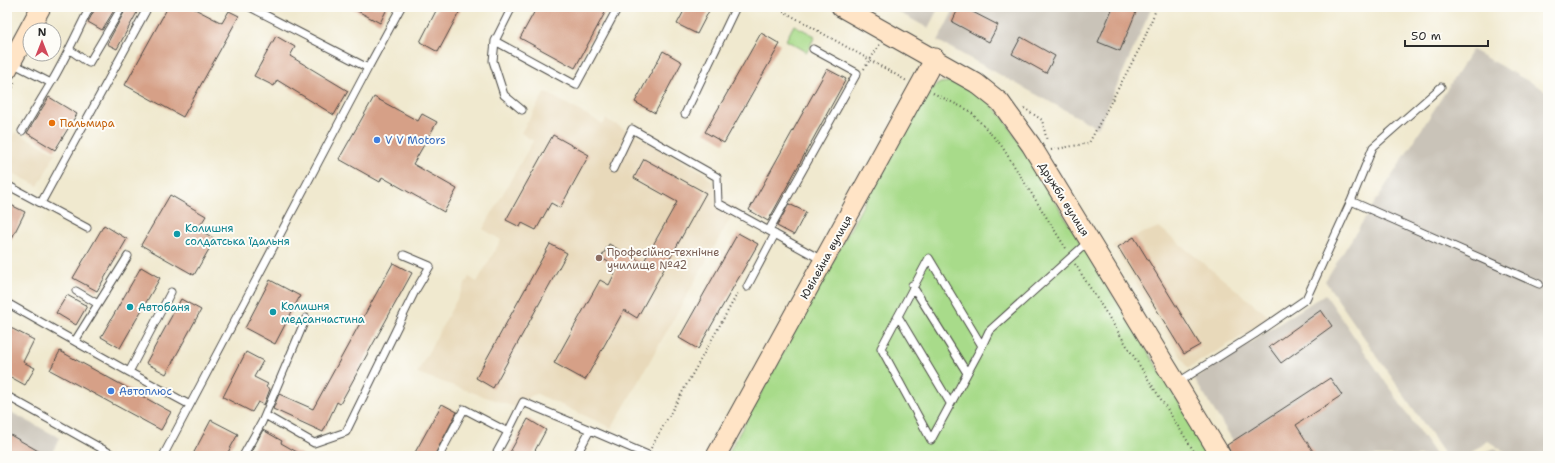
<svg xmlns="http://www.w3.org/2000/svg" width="1555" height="463" font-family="'Shantell Sans',sans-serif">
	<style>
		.built { fill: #e8d9ba }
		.industrial { fill: #c9c3b8 }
		.green { fill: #a8db8a; stroke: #6a835a }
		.building { fill: #d6a087 }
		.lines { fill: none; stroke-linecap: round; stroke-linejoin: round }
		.lane-casing { stroke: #494844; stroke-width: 9 }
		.secondary-casing { stroke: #494844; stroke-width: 21 }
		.path { stroke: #494844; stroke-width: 2; stroke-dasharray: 1 3; stroke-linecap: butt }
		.lane { stroke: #fff; stroke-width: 7 }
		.secondary { stroke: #ffe4c6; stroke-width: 19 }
		.food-dot { fill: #e8710a; stroke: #fdfcf7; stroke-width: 1.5 }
		.shop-dot { fill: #3f7fe0; stroke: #fdfcf7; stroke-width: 1.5 }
		.culture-dot { fill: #0f9aa8; stroke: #fdfcf7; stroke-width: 1.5 }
		.education-dot { fill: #8d6e63; stroke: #fdfcf7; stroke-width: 1.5 }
		.labels { text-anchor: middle; stroke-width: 4; stroke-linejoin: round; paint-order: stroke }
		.food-label { font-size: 11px; fill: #c56008; stroke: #fdfcf7; text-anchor: start }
		.shop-label { font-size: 11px; fill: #366cbe; stroke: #fdfcf7; text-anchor: start }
		.street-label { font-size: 11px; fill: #2b2b2b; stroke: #fdfcf7 }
		.culture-label { font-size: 11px; fill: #0d838f; stroke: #fdfcf7; text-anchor: start }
		.education-label { font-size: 11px; fill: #785e54; stroke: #fdfcf7; text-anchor: start }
	</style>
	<rect width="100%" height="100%" fill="#fdfcf7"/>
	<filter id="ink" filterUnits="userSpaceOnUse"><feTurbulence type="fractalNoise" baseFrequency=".025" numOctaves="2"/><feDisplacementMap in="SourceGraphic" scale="8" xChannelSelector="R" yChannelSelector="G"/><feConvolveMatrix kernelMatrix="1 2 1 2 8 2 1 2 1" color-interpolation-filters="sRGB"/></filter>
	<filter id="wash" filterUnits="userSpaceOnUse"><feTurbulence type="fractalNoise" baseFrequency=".012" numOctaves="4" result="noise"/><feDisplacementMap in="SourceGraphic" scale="16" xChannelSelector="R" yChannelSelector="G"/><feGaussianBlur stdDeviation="0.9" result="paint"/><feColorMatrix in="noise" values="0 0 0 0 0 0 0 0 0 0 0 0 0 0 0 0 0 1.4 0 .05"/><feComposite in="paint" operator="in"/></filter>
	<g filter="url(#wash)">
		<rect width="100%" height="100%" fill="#f0e9cf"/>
		<path class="built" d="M545 92 603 124 606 119 703 172 723 194 724 200 737 207 612 428 537 394 530 396 517 408 417 373 469 277 477 282 501 240 483 229 533 141 521 133Z
			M15 132 56 153 38 186 7 170V146Z
			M1159 227 1272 319 1188 368 1113 245Z"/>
		<path class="industrial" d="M889 7H939L928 28Z
			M955 7H1152L1098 128 938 41Z
			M1472 50 1548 92V456H1511L1488 441 1466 456H1446L1325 281Z
			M1325 294 1436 456H1243L1194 379Z
			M7 410 60 438 50 456H7Z
			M1495 448 1507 456H1479L1485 452Z"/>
		<path class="green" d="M794 25 815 36 807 52 786 40Z
			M955 81 986 98 1005 120 1212 456H727L923 95 940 83Z"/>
		<g id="blocks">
			<path class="building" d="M96 7H116L102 30 88 22Z
				M127 7H140L117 49 107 44Z
				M168 7H191L222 23 229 11 239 16 183 117 125 85Z
				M350 7H388L380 23Z
				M438 7H462L438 52 420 42Z
				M537 7H608L575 68 520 38Z
				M686 7H711L697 34 677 24Z
				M959 7H963L998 25 989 42 952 22Z
				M1113 7H1138L1120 51 1098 42Z
				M761 33 780 44 724 143 705 132Z
				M276 36 295 47 290 56 348 91 334 115 277 80 274 86 254 76Z
				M1021 37 1055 56 1046 73 1012 54Z
				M663 51 682 62 655 113 635 102Z
				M827 69 846 79 768 221 749 210Z
				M49 97 77 114 55 150 27 133Z
				M374 97 418 121 422 114 437 122 413 164 457 189 444 212 382 177 380 182 339 159Z
				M553 135 589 155 560 208 551 203 536 230 522 223 520 227 506 220Z
				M644 159 706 193 637 318 624 310 585 380 554 363 600 280 609 285 618 267 601 258 609 244 643 263 677 202 634 178Z
				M170 195 206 216 198 229 215 239 194 275 141 245Z
				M7 203 25 212 7 248Z
				M789 204 806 212 794 235 777 226Z
				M104 225 127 239 97 291 73 278Z
				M738 233 758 244 698 349 679 338Z
				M1134 237 1200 345 1184 354 1118 247Z
				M550 244 567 253 493 388 476 378Z
				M393 263 412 273 340 404 337 402 323 432 273 409 279 394 313 409Z
				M141 267 160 278 120 348 101 337Z
				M270 280 300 296 275 344 245 328Z
				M67 295 87 306 76 325 56 313Z
				M181 299 201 310 166 374 146 363Z
				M1321 310 1332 326 1281 363 1269 347Z
				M7 326 34 340 23 362 35 368 25 385 7 375Z
				M60 351 171 412 161 430 50 370Z
				M246 352 263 361 254 377 268 384 266 387 270 389 264 405 258 402 252 412 223 397Z
				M1330 378 1342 395 1296 425 1316 456H1232L1227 445Z
				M442 404 457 412 434 456H413Z
				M528 419 546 430 532 456H508Z
				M211 420 238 434 226 456H192Z
				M263 430 282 441 281 443 304 456H249Z
				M7 433 47 456H7Z"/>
		</g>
	</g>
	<g filter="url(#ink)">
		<use href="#blocks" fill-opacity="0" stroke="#494844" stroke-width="1"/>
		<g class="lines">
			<defs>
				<path id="lane" d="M512 7 495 41 576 85 618 7
					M495 41 493 61 504 95 522 110
					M70 50 89 63 122 7
					M12 63 51 83C66 58 77 32 90 7
					M368 68 401 7
					M685 114 736 7
					M22 131 51 83
					M613 169 632 129 717 177 718 203 822 260
					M7 185 87 228
					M1351 201 1373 147 1441 87
					M41 203 148 7
					M769 230 857 73 813 49
					M912 285 967 373
					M747 287 775 234
					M76 291 98 304
					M7 303 129 372 171 292
					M898 316 950 403
					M75 341 128 256
					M982 346 929 258 881 348 931 440 982 346 989 331 1089 241
					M129 372 190 405
					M1177 383 1255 334 1306 299 1351 201 1539 284
					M7 396 115 456
					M265 415 314 443 346 432 414 293 430 266 404 255
					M508 432 523 402 590 430
					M163 456 368 68 250 7
					M243 456 262 422 306 318
					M439 456 464 409 508 432 495 456
					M576 456 590 430 650 456"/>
				<path id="secondary" d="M841 7 976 83 1000 102 1031 145 1221 456
					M7 70 41 7
					M716 456 935 58"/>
			</defs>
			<use href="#lane" class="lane-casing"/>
			<use href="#secondary" class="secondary-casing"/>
			<path class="path" d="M776 7 907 81
				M864 69 880 44
				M933 93 970 111 1001 145 1067 250
				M7 98 15 83
				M1024 108 1042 120 1047 141
				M1051 150 1089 143 1142 44 1157 7
				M1075 264 1197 456
				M651 448 739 291"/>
			<use href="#lane" class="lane"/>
			<use href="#secondary" class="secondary"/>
		</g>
	</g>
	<circle class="food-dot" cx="52" cy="123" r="4"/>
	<g class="shop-dot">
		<circle cx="377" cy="140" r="4"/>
		<circle cx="111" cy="391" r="4"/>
	</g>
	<g class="culture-dot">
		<circle cx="177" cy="234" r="4"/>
		<circle cx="130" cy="307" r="4"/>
		<circle cx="273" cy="312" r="4"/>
	</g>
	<circle class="education-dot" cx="599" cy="258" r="4"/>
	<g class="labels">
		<g class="food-label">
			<text x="60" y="127">Пальмира</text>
		</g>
		<g class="shop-label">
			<text x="385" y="144">V V Motors</text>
			<text x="119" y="395">Автоплюс</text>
		</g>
		<g class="street-label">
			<text transform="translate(1064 199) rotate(58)" y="4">Дружби вулиця</text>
			<text transform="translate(826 257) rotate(-61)" y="4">Ювілейна вулиця</text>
		</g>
		<g class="culture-label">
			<text x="185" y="232">Колишня<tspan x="185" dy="13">солдатська їдальня</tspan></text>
			<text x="281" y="310">Колишня<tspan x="281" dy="13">медсанчастина</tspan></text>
			<text x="138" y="311">Автобаня</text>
		</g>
		<g class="education-label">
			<text x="607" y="256">Професійно-технічне<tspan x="607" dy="13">училище №42</tspan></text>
		</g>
	</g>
	<rect width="1555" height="463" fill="none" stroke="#fdfcf7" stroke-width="24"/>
	<g transform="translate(42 42)"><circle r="19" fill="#fdfcf7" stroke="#a9a8a5"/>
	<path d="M0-3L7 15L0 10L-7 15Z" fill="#d1495b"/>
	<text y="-6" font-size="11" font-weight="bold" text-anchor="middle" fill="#2b2b2b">N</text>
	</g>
	<path d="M1405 40v6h83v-6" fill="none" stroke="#2b2b2b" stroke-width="2"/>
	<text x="1411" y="40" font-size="12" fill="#2b2b2b" stroke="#fdfcf7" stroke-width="3" paint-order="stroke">50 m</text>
</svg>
